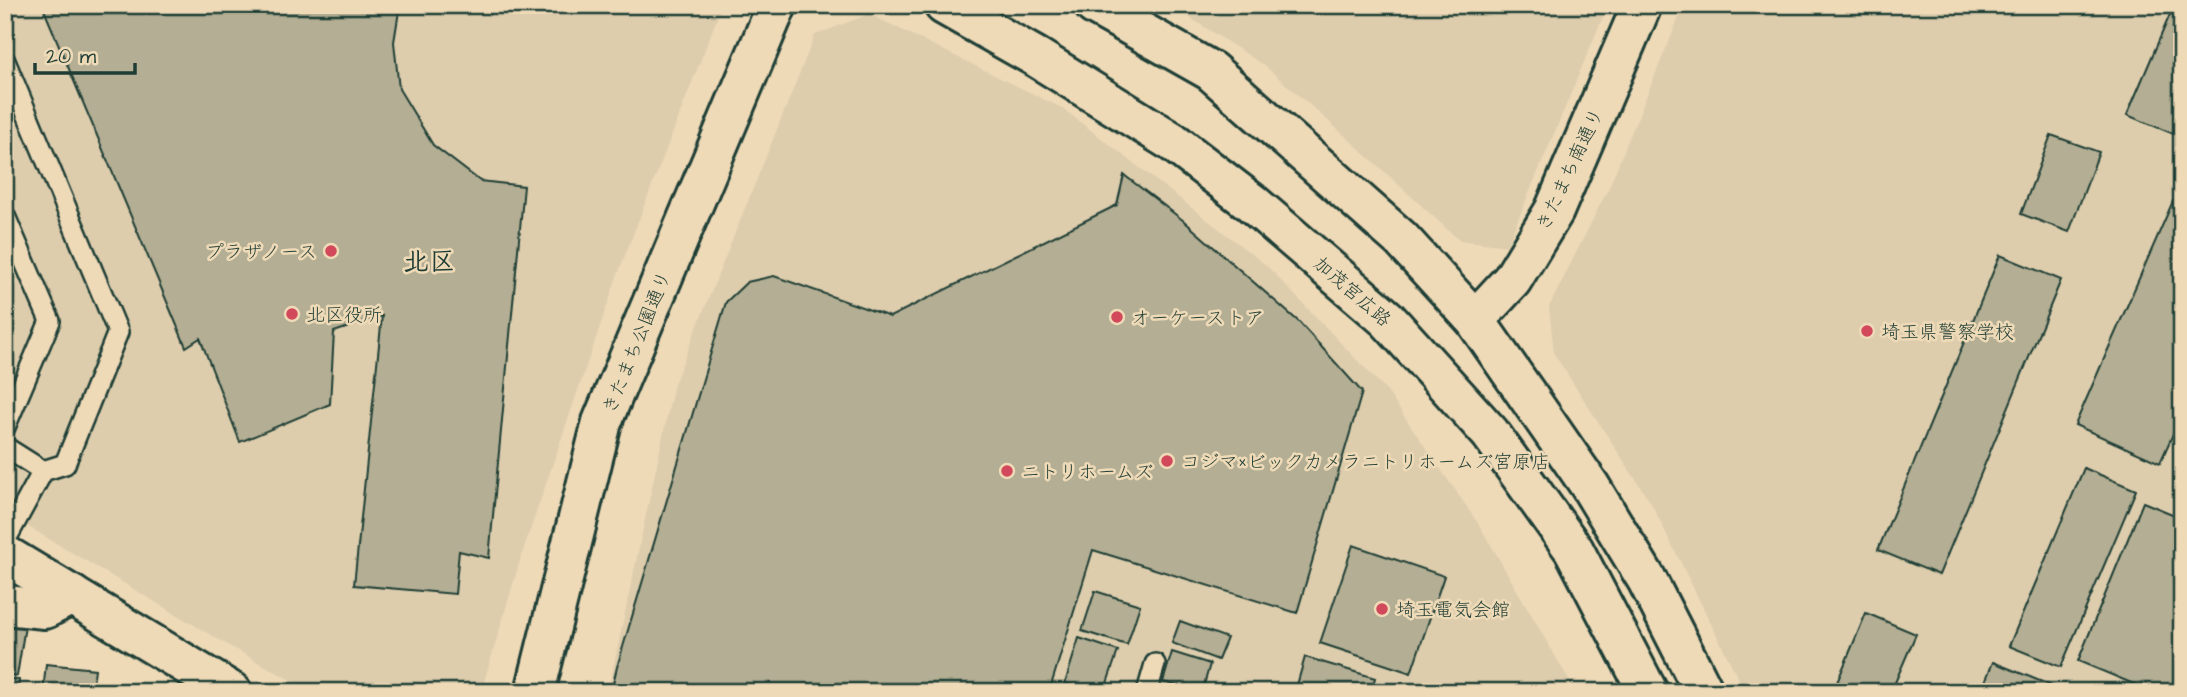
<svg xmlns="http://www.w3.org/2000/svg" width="2187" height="697" font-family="'Architects Daughter','Klee One',sans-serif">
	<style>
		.built { fill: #ddcdad }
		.building { fill: #b4af94; stroke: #1f3d34; stroke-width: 2 }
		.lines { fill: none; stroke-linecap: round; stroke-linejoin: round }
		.lane-casing { stroke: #1f3d34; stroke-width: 24 }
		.street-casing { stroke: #1f3d34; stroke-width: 44 }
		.secondary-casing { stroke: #1f3d34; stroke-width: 44 }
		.lane { stroke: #efdab8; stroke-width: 19 }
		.street { stroke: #efdab8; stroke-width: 38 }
		.secondary { stroke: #efdab8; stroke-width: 38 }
		.poi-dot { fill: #d1495b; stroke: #efdab8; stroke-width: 2.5 }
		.labels { text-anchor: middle; stroke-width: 5; stroke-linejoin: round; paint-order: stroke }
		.street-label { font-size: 19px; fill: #1f3d34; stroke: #efdab8 }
		.poi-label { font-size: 19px; fill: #1f3d34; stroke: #efdab8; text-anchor: start }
		.district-label { font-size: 26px; font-weight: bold; fill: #1f3d34; stroke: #efdab8 }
	</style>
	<rect width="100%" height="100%" fill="#efdab8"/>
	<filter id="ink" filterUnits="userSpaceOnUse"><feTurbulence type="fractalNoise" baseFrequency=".0143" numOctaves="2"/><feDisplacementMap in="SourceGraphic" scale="14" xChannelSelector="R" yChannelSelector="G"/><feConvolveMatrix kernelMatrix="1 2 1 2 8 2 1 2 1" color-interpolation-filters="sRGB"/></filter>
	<g filter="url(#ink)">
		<path class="built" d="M5 5H720L721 8 619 271 522 554 481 692H312L226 644 5 513Z
			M1170 5H1608L1507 246 1459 240 1343 134 1265 66Z
			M1684 5H2182V692H1745L1651 503 1554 354 1549 307 1608 189Z
			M869 14 1062 108 1266 265 1386 390 1480 526 1576 692H608L674 384 815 35Z"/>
		<path class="building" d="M42 5H400L394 42 399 89 433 145 480 181 524 186 489 558 459 551 455 594 354 585 382 316 334 332 330 404 240 442 200 338 186 347Z
			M2174 5H2182V120L2176 135 2127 115Z
			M2051 135 2099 152 2069 232 2021 214Z
			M1124 175 1184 221 1299 322 1362 392 1297 613 1093 550 1049 692H611L617 667 726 302 747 282 774 276 890 317 1117 205Z
			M2173 201 2182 205V414L2160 463 2075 425Z
			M2000 255 2061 280 1939 575 1878 550Z
			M2084 468 2136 490 2061 667 2009 646Z
			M2143 502 2182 518V692H2153L2078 661Z
			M1353 545 1444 576 1411 673 1320 643Z
			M1095 591 1140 605 1127 645 1082 631Z
			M1866 613 1916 634 1891 692H1833Z
			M1180 621 1227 638 1218 660 1172 643Z
			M5 623 25 626 17 676 5 674Z
			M1079 638 1118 651 1104 692H1091L1065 683Z
			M1172 652 1210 664 1202 692 1163 682Z
			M1305 657 1375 678 1371 692H1295Z
			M1993 662 2067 692H1981Z
			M46 664 95 669 92 692H43Z
			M5 678 19 680 18 692H5Z"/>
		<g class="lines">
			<defs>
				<path id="lane" d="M5 61 118 332 65 464 43 471 5 541
					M5 216 50 321 5 427
					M5 447 43 471
					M1147 692 1155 664"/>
				<path id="street" d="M5 605 45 609 72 595"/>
				<path id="secondary" d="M944 5 1036 57 1173 142 1252 203 1387 319 1490 433 1574 550 1648 692
					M1094 5 1211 71 1401 239 1475 320 1590 486 1647 580 1704 692
					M1475 320 1512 280 1554 211 1642 5
					M5 555 232 692
					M535 692 602 422 777 5"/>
			</defs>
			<use href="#lane" class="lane-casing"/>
			<use href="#street" class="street-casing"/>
			<use href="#secondary" class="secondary-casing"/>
			<use href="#lane" class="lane"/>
			<use href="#street" class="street"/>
			<use href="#secondary" class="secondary"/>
		</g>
	</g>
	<g class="poi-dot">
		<circle cx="331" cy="251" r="7"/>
		<circle cx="292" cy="314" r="7"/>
		<circle cx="1117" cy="317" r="7"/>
		<circle cx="1867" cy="331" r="7"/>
		<circle cx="1167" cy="461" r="7"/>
		<circle cx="1007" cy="471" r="7"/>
		<circle cx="1382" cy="609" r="7"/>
	</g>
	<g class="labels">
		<g class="street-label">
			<text transform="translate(1569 169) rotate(-65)" y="7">きたまち南通り</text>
			<text transform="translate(1353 291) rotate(41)" y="7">加茂宮広路</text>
			<text transform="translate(636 342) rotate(-68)" y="7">きたまち公園通り</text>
		</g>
		<g class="poi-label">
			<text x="317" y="258" text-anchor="end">プラザノース</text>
			<text x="306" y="321">北区役所</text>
			<text x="1131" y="324">オーケーストア</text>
			<text x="1881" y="338">埼玉県警察学校</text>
			<text x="1181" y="468">コジマ×ビックカメラニトリホームズ宮原店</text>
			<text x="1021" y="478">ニトリホームズ</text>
			<text x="1396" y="616">埼玉電気会館</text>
		</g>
		<g class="district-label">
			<text x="429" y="270">北区</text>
		</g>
	</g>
	<rect width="2187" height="697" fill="none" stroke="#efdab8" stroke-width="28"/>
	<rect x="14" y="14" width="2159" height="669" fill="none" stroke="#1f3d34" stroke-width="2.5" filter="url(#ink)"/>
	<path d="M35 63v10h100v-10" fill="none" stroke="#1f3d34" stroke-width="3.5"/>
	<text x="46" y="63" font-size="21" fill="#1f3d34" stroke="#efdab8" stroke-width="5" paint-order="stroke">20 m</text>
</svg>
